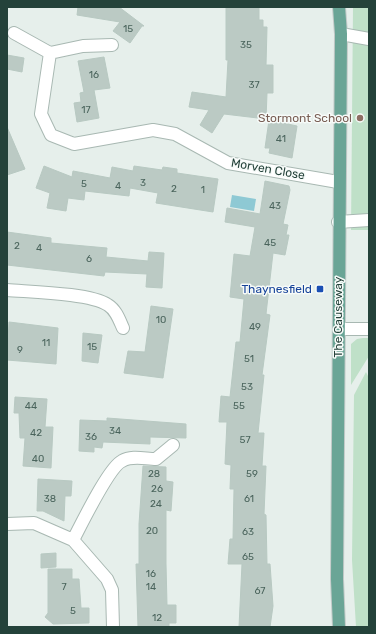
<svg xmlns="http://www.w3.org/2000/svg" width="376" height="634" font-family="Rubik,sans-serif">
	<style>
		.green { fill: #bfe0c8 }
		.water { fill: #8ec9d4 }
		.building { fill: #bbcac4; stroke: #b8c9c2 }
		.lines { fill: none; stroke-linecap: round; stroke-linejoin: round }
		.minor-casing { stroke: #a8b8b2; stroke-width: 14 }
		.major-casing { stroke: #c2cac8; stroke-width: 14 }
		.minor { stroke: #fff; stroke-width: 12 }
		.major { stroke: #6aa596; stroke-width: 12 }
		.education-dot { fill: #8d6e63; stroke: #f7fbf9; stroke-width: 1.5 }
		.transit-dot { fill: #1a4fb4; stroke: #f7fbf9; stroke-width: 1.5 }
		.labels { text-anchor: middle; stroke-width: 3; stroke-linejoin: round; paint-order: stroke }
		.number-label { font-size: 10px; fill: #4a645c }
		.education-label { font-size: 12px; fill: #785e54; stroke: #f7fbf9; text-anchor: end }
		.street-label { font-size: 12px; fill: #24423a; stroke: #f7fbf9 }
		.transit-label { font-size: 12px; fill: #164399; stroke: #f7fbf9; text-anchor: end }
	</style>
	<rect width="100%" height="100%" fill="#e6efeb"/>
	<path class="green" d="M353 7H369V230H351Z
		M363 338H369V356L351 385V344L357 339Z
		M366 372 369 378V627H356L352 560 354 395Z"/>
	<path class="water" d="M232 195 256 199 254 211 230 207Z"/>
	<path class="building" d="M78 7H119L144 26H142L130 43 113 31 120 22 77 15Z
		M226 7H259V20H263V27H267L266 65H273V93H267L266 119 224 114 212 133 200 125 209 110 189 107 192 92 226 97 228 60H226Z
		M7 55 24 58 22 72 7 69Z
		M104 57 110 88 94 90 99 118 77 122 74 103 81 102 80 93 84 92 78 61Z
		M269 120 297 126 292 158 269 153 270 148H265Z
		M7 127 25 169 7 175Z
		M44 166 72 177 73 171 110 178 112 167 133 171 134 166 162 170 163 167 177 169V173L218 179 213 212 156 203 158 193 130 188 129 196 85 191 84 200 68 198 66 211 47 208 50 193 36 188Z
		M265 181 289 186 290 190 283 224 288 225 286 235H289L285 255 273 253 266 314 270 315 262 375H264L258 433H264L262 466H266L264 514 266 515 267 564H270L273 606 270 627H239L242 564H228L230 539H233L234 489H230L231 465 225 464 227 422H219L221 396 230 397 236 342H240L244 299 230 297 234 254 250 256 255 227 225 222 227 208 260 214Z
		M7 232 51 238V243L107 248 106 257 148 261 149 252 164 253 162 288 146 287 147 274 105 272 104 276 7 265Z
		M151 306 173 309 163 378 124 373 128 351 145 352Z
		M9 322 58 328 56 364 7 360Z
		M83 333 102 335 98 363 82 361Z
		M15 397 47 399 45 427H53L51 468 23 466 25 438H20L19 413H14Z
		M107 418 186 424V438L150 437V444L103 442 102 448 94 447V452L79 451 80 420 107 421Z
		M143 466 166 467V481L173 482 171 511 166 510V564L167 605H176V623H169V627H138L136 564H139V524Z
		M38 479 72 481 71 496H65L64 521 43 511H37Z
		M56 553V567L41 568V554Z
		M48 569H72V579H79L81 608H89V623L53 624 45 617 48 613Z"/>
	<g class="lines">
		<defs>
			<path id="minor" d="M14 33 50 53
				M341 34 369 39
				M112 45 83 46 50 53 41 114 51 135 74 144 153 130 175 134 228 163 338 182
				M338 222 369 220
				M7 290C30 292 90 293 108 305 116 310 119 319 123 328
				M339 329H369
				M7 524 34 523 73 540C81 525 109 467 122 461 132 455 145 459 156 459L173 445
				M73 540 107 579 112 590 113 627"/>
			<path id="major" d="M339 7 341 34 337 579 339 627"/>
		</defs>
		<use href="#minor" class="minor-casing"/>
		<use href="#major" class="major-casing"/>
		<use href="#minor" class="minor"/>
		<use href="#major" class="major"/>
	</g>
	<circle class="education-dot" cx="360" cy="118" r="4"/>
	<rect class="transit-dot" x="316" y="285" width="8" height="8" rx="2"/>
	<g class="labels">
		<g class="number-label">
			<text x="128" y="32">15</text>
			<text x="246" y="48">35</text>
			<text x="94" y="78">16</text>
			<text x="254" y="88">37</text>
			<text x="86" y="113">17</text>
			<text x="281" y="142">41</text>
			<text x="143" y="186">3</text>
			<text x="84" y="187">5</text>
			<text x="118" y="189">4</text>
			<text x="174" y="192">2</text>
			<text x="203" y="193">1</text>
			<text x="275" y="209">43</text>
			<text x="270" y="246">45</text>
			<text x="17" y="249">2</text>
			<text x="39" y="251">4</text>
			<text x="89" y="262">6</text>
			<text x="161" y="323">10</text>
			<text x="255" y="330">49</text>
			<text x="46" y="346">11</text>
			<text x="92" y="350">15</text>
			<text x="20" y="353">9</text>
			<text x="249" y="362">51</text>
			<text x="247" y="390">53</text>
			<text x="31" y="409">44</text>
			<text x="239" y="409">55</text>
			<text x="115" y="434">34</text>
			<text x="36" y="436">42</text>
			<text x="91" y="440">36</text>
			<text x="245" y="443">57</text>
			<text x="38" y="462">40</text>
			<text x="154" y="477">28</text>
			<text x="252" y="477">59</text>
			<text x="157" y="492">26</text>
			<text x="50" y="502">38</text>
			<text x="249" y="502">61</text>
			<text x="156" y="507">24</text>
			<text x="152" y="534">20</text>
			<text x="248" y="535">63</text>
			<text x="248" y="560">65</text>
			<text x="151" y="577">16</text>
			<text x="64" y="590">7</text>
			<text x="151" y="590">14</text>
			<text x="260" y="594">67</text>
			<text x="73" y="614">5</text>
			<text x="157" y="621">12</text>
		</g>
		<g class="education-label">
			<text x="352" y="122">Stormont School</text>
		</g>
		<g class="street-label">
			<text transform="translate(268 169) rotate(10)" y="4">Morven Close</text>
			<text transform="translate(338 317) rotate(-90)" y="4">The Causeway</text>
		</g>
		<g class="transit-label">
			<text x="312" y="293">Thaynesfield</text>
		</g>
	</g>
	<rect width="376" height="634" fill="none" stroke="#24423a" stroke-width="16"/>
</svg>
